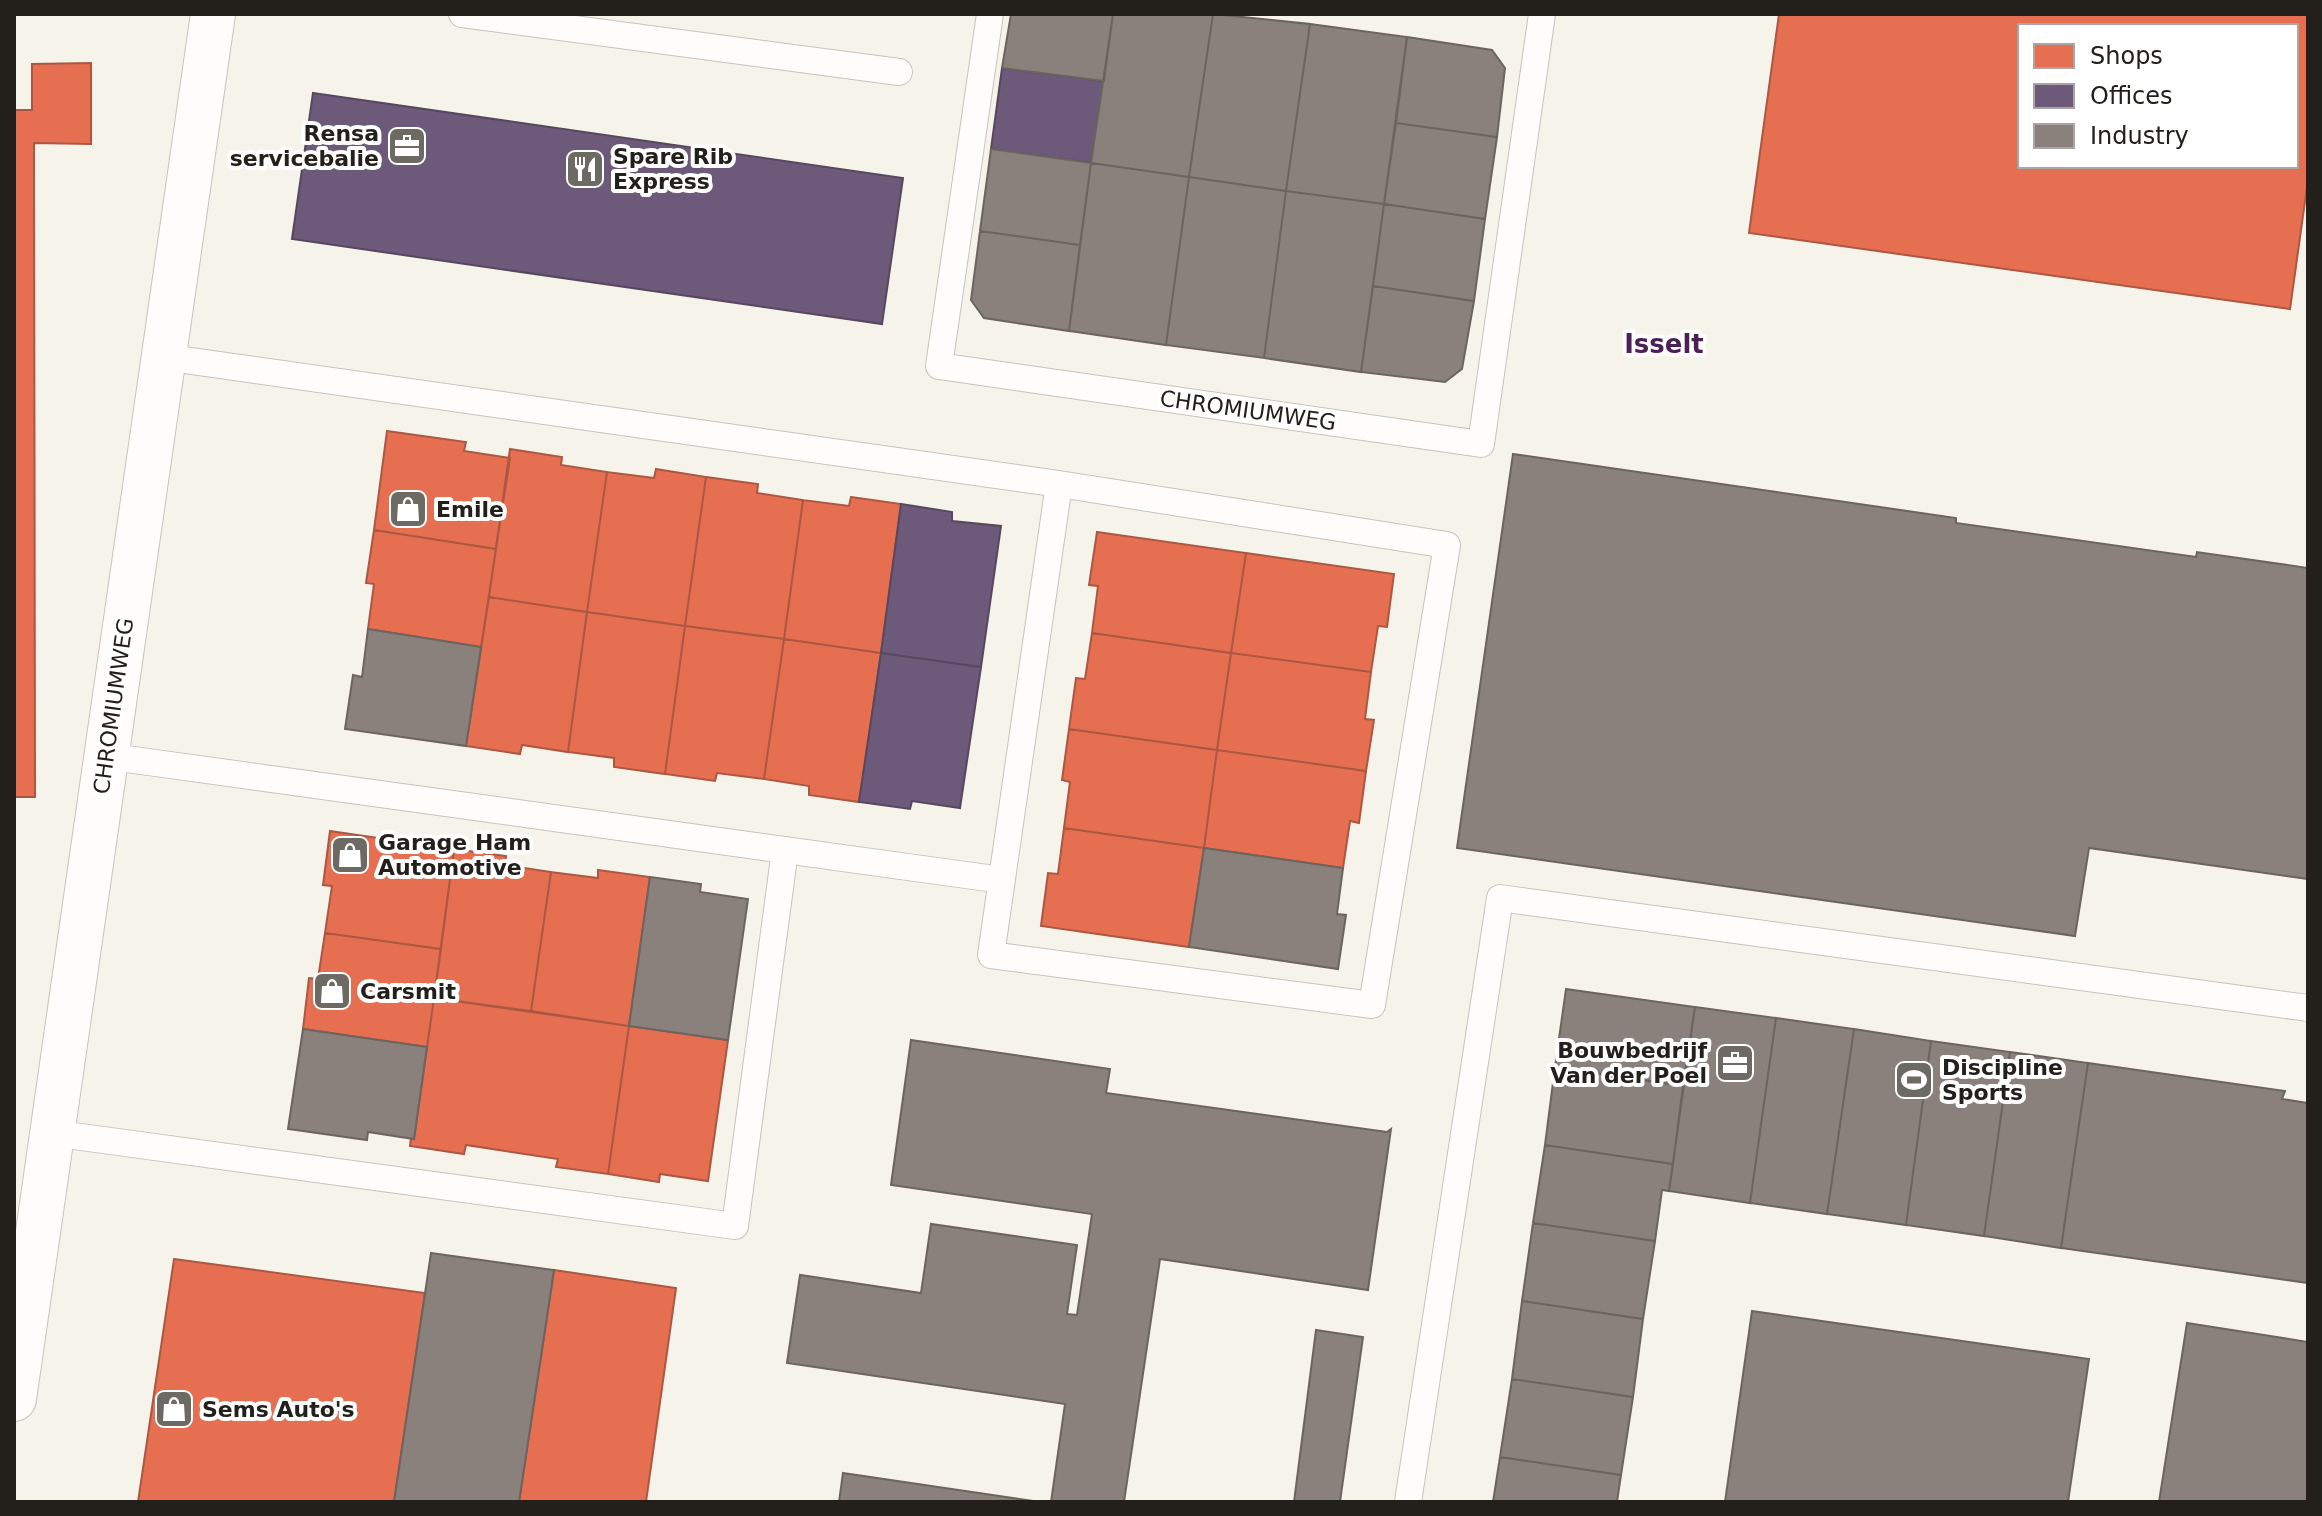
<svg xmlns="http://www.w3.org/2000/svg" width="2322" height="1516" font-family="'DejaVu Sans',sans-serif">
	<style>
		.shops { fill: #e76f51; stroke: #ac5741; stroke-width: 2; fill-rule: evenodd }
		.offices { fill: #6d597a; stroke: #57485e; stroke-width: 2 }
		.industry { fill: #8a817c; stroke: #6b645f; stroke-width: 2 }
		.lines { fill: none; stroke-linecap: round; stroke-linejoin: round }
		.lane-casing { stroke: #c6c3bd; stroke-width: 28 }
		.street-casing { stroke: #c6c3bd; stroke-width: 46 }
		.lane { stroke: #fefdfc; stroke-width: 26 }
		.street { stroke: #fefdfc; stroke-width: 44 }
		.labels { text-anchor: middle; stroke-width: 8; stroke-linejoin: round; paint-order: stroke }
		.poi-label { font-size: 22px; font-weight: bold; fill: #23201b; stroke: #fff; text-anchor: start }
		.street-label { font-size: 22px; fill: #23201b; stroke: #fff }
		.quarter-label { font-size: 26px; font-weight: bold; fill: #4b2055; stroke: #fff }
	</style>
	<rect width="100%" height="100%" fill="#f6f3eb"/>
	<path class="shops" d="M1779 14H2308V180L2290 309 1749 233ZM2020 26H2296V166H2020Z
		M91 63V144L34 143 35 797H14V110H32V64Z
		M387 431 466 442 464 451 510 458 496 549 374 530Z
		M510 449 562 457 561 465 607 472 587 612 489 597Z
		M656 469 706 477 685 626 587 612 607 472 654 478Z
		M706 477 758 484 757 493 803 500 784 639 685 626Z
		M851 497 901 504 881 653 784 639 803 500 849 506Z
		M374 530 496 549 481 647 368 629 374 584 366 583Z
		M1097 532 1246 553 1231 653 1092 633 1098 586 1089 585Z
		M1246 553 1394 574 1387 627 1378 626 1371 672 1231 653Z
		M489 597 587 612 568 752 522 745 520 754 466 746Z
		M587 612 685 626 665 774 614 767V758L568 752Z
		M685 626 784 639 764 779 717 773 715 781 665 774Z
		M1092 633 1231 653 1217 750 1069 729 1076 678 1085 679Z
		M784 639 881 653 859 802 809 795V786L764 779Z
		M1231 653 1371 672 1365 719 1374 720 1366 771 1217 750Z
		M1069 729 1217 750 1204 848 1064 828 1070 782 1062 780Z
		M1217 750 1366 771 1359 823 1350 821 1343 868 1204 848Z
		M1064 828 1204 848 1189 947 1041 926 1048 873 1058 874Z
		M330 831 454 849 441 949 325 933 332 886 323 885Z
		M454 849 506 856 505 865 551 872 531 1011 434 998Z
		M598 870 650 877 629 1026 531 1011 551 872 598 878Z
		M325 933 441 949 427 1047 303 1029 309 978 318 979Z
		M434 998 629 1026 608 1174 556 1167 558 1159 466 1145 464 1154 410 1146 411 1138 414 1139Z
		M629 1026 728 1040 708 1181 660 1174 659 1182 608 1174Z
		M174 1259 425 1293 394 1502H138Z
		M554 1270 676 1288 646 1502H519Z"/>
	<path class="offices" d="M1002 68 1104 81 1091 163 991 149Z
		M313 93 903 178 882 324 292 239Z
		M901 504 952 512V521L1001 526 981 667 881 653Z
		M881 653 981 667 960 808 912 801 910 809 859 802Z"/>
	<path class="industry" d="M1011 14H1113L1104 81 1002 68Z
		M1113 14H1213L1189 177 1091 163Z
		M1213 14 1310 24 1286 191 1189 177Z
		M1310 24 1407 37 1384 204 1286 191Z
		M1407 37 1492 50 1505 68 1497 137 1396 123Z
		M1396 123 1497 137 1485 219 1384 204Z
		M991 149 1091 163 1080 245 980 231Z
		M1091 163 1189 177 1166 345 1069 331Z
		M1189 177 1286 191 1264 358 1166 345Z
		M1286 191 1384 204 1361 372 1264 358Z
		M1384 204 1485 219 1474 301 1373 286Z
		M980 231 1080 245 1069 331 984 318 971 300Z
		M1373 286 1474 301 1462 369 1445 382 1361 372Z
		M1513 454 1956 518V523L2196 557 2197 552 2308 568V879L2089 848 2075 936 1457 848Z
		M368 629 481 647 466 746 345 729 353 675 362 677Z
		M1204 848 1343 868 1337 914 1346 915 1338 969 1189 947Z
		M650 877 701 884 700 892 748 899 728 1040 629 1026Z
		M1566 989 1695 1007 1683 1086 1555 1067Z
		M1695 1007 1776 1018 1750 1203 1669 1191Z
		M1776 1018 1854 1029 1827 1214 1750 1203Z
		M303 1029 427 1047 414 1139 368 1132 367 1140 288 1129Z
		M1854 1029 1931 1041 1906 1225 1827 1214Z
		M911 1040 1110 1069 1106 1093 1387 1132 1391 1129 1368 1290 1160 1259 1124 1502H1051L1065 1404 787 1363 800 1275 921 1293 931 1224 1077 1245 1067 1314 1077 1315 1092 1214 891 1185Z
		M1931 1041 2010 1052 1984 1236 1906 1225Z
		M2010 1052 2088 1063 2061 1248 1984 1236Z
		M2088 1063 2285 1091 2282 1099 2308 1103V1283L2061 1248Z
		M1555 1067 1683 1086 1673 1164 1545 1145Z
		M1545 1145 1673 1164 1669 1191 1662 1190 1655 1241 1533 1223Z
		M1533 1223 1655 1241 1643 1319 1522 1301Z
		M431 1253 554 1270 519 1502H394Z
		M1522 1301 1643 1319 1633 1397 1512 1379Z
		M1752 1311 2089 1359 2068 1502H1725Z
		M2187 1323 2308 1342V1502H2159Z
		M1316 1330 1363 1337 1340 1502H1294Z
		M1512 1379 1633 1397 1621 1475 1500 1457Z
		M1500 1457 1621 1475 1617 1502H1493Z
		M843 1473 1040 1502H839Z"/>
	<g class="lines">
		<defs>
			<path id="lane" d="M462 14 899 72
				M990 14 939 366 1481 444 1542 14
				M163 357 1059 484 1447 545 1372 1005 991 955 1059 484
				M105 756 1002 880
				M52 1133 735 1226 785 850
				M1408 1502 1500 898 2308 1008"/>
			<path id="street" d="M14 1399 213 14"/>
		</defs>
		<use href="#lane" class="lane-casing"/>
		<use href="#street" class="street-casing"/>
		<use href="#lane" class="lane"/>
		<use href="#street" class="street"/>
	</g>
	<defs>
		<symbol id="office-square" viewBox="-11 -11 22 22"><rect x="-9" y="-9" width="18" height="18" rx="4" fill="#6d6a64" stroke="#fff"/><path d="M-6-3h4V-5.5h4V-3h4V5H-6ZM-1-4.5V-3h2v-1.5ZM-6 0V1H6V0Z" fill="#fff"/></symbol>
		<symbol id="restaurant-square" viewBox="-11 -11 22 22"><rect x="-9" y="-9" width="18" height="18" rx="4" fill="#6d6a64" stroke="#fff"/><path d="M-5-6h1v4h1v-4h1v4h1v-4h1v5L-1.5 .5V6h-2V.5L-5-1ZM5-6V6H3V1.5H1.5Q1.5-4 5-6Z" fill="#fff"/></symbol>
		<symbol id="shop-square" viewBox="-11 -11 22 22"><rect x="-9" y="-9" width="18" height="18" rx="4" fill="#6d6a64" stroke="#fff"/><path d="M-5-2.5h2.3a2.7 3.5 0 0 1 5.4 0H5L5.5 6h-11ZM-1.5-2.5h3a1.5 2.3 0 0 0-3 0Z" fill="#fff"/></symbol>
		<symbol id="stadium-square" viewBox="-11 -11 22 22"><rect x="-9" y="-9" width="18" height="18" rx="4" fill="#6d6a64" stroke="#fff"/><path d="M0-5a6.5 5 0 1 0 0 10a6.5 5 0 1 0 0-10ZM-3.5-1.8h7v3.6h-7Z" fill="#fff"/></symbol>
	</defs>
	<g fill-rule="evenodd">
		<use href="#office-square" x="385" y="124" width="44" height="44"/>
		<use href="#restaurant-square" x="563" y="147" width="44" height="44"/>
		<use href="#shop-square" x="386" y="487" width="44" height="44"/>
		<use href="#shop-square" x="328" y="833" width="44" height="44"/>
		<use href="#shop-square" x="310" y="969" width="44" height="44"/>
		<use href="#office-square" x="1713" y="1041" width="44" height="44"/>
		<use href="#stadium-square" x="1892" y="1058" width="44" height="44"/>
		<use href="#shop-square" x="152" y="1387" width="44" height="44"/>
	</g>
	<g class="labels">
		<g class="poi-label">
			<text x="379" y="141" text-anchor="end">Rensa<tspan x="379" dy="25">servicebalie</tspan></text>
			<text x="613" y="164">Spare Rib<tspan x="613" dy="25">Express</tspan></text>
			<text x="436" y="517">Emile</text>
			<text x="378" y="850">Garage Ham<tspan x="378" dy="25">Automotive</tspan></text>
			<text x="360" y="999">Carsmit</text>
			<text x="1707" y="1058" text-anchor="end">Bouwbedrijf<tspan x="1707" dy="25">Van der Poel</tspan></text>
			<text x="1942" y="1075">Discipline<tspan x="1942" dy="25">Sports</tspan></text>
			<text x="202" y="1417">Sems Auto's</text>
		</g>
		<g class="street-label">
			<text transform="translate(1248 410) rotate(8)" y="8">CHROMIUMWEG</text>
			<text transform="translate(113 706) rotate(-82)" y="8">CHROMIUMWEG</text>
		</g>
		<g class="quarter-label">
			<text x="1664" y="353">Isselt</text>
		</g>
	</g>
	<rect width="2322" height="1516" fill="none" stroke="#23201b" stroke-width="32"/>
	<rect x="2018" y="24" width="280" height="144" fill="#ffffff" stroke="#a7a6a4" stroke-width="2"/>
	<rect x="2034" y="44" width="40" height="24" fill="#e76f51" stroke="#a7a6a4" stroke-width="2"/>
	<text x="2090" y="64" font-size="24" fill="#23201b">Shops</text>
	<rect x="2034" y="84" width="40" height="24" fill="#6d597a" stroke="#a7a6a4" stroke-width="2"/>
	<text x="2090" y="104" font-size="24" fill="#23201b">Offices</text>
	<rect x="2034" y="124" width="40" height="24" fill="#8a817c" stroke="#a7a6a4" stroke-width="2"/>
	<text x="2090" y="144" font-size="24" fill="#23201b">Industry</text>
</svg>
